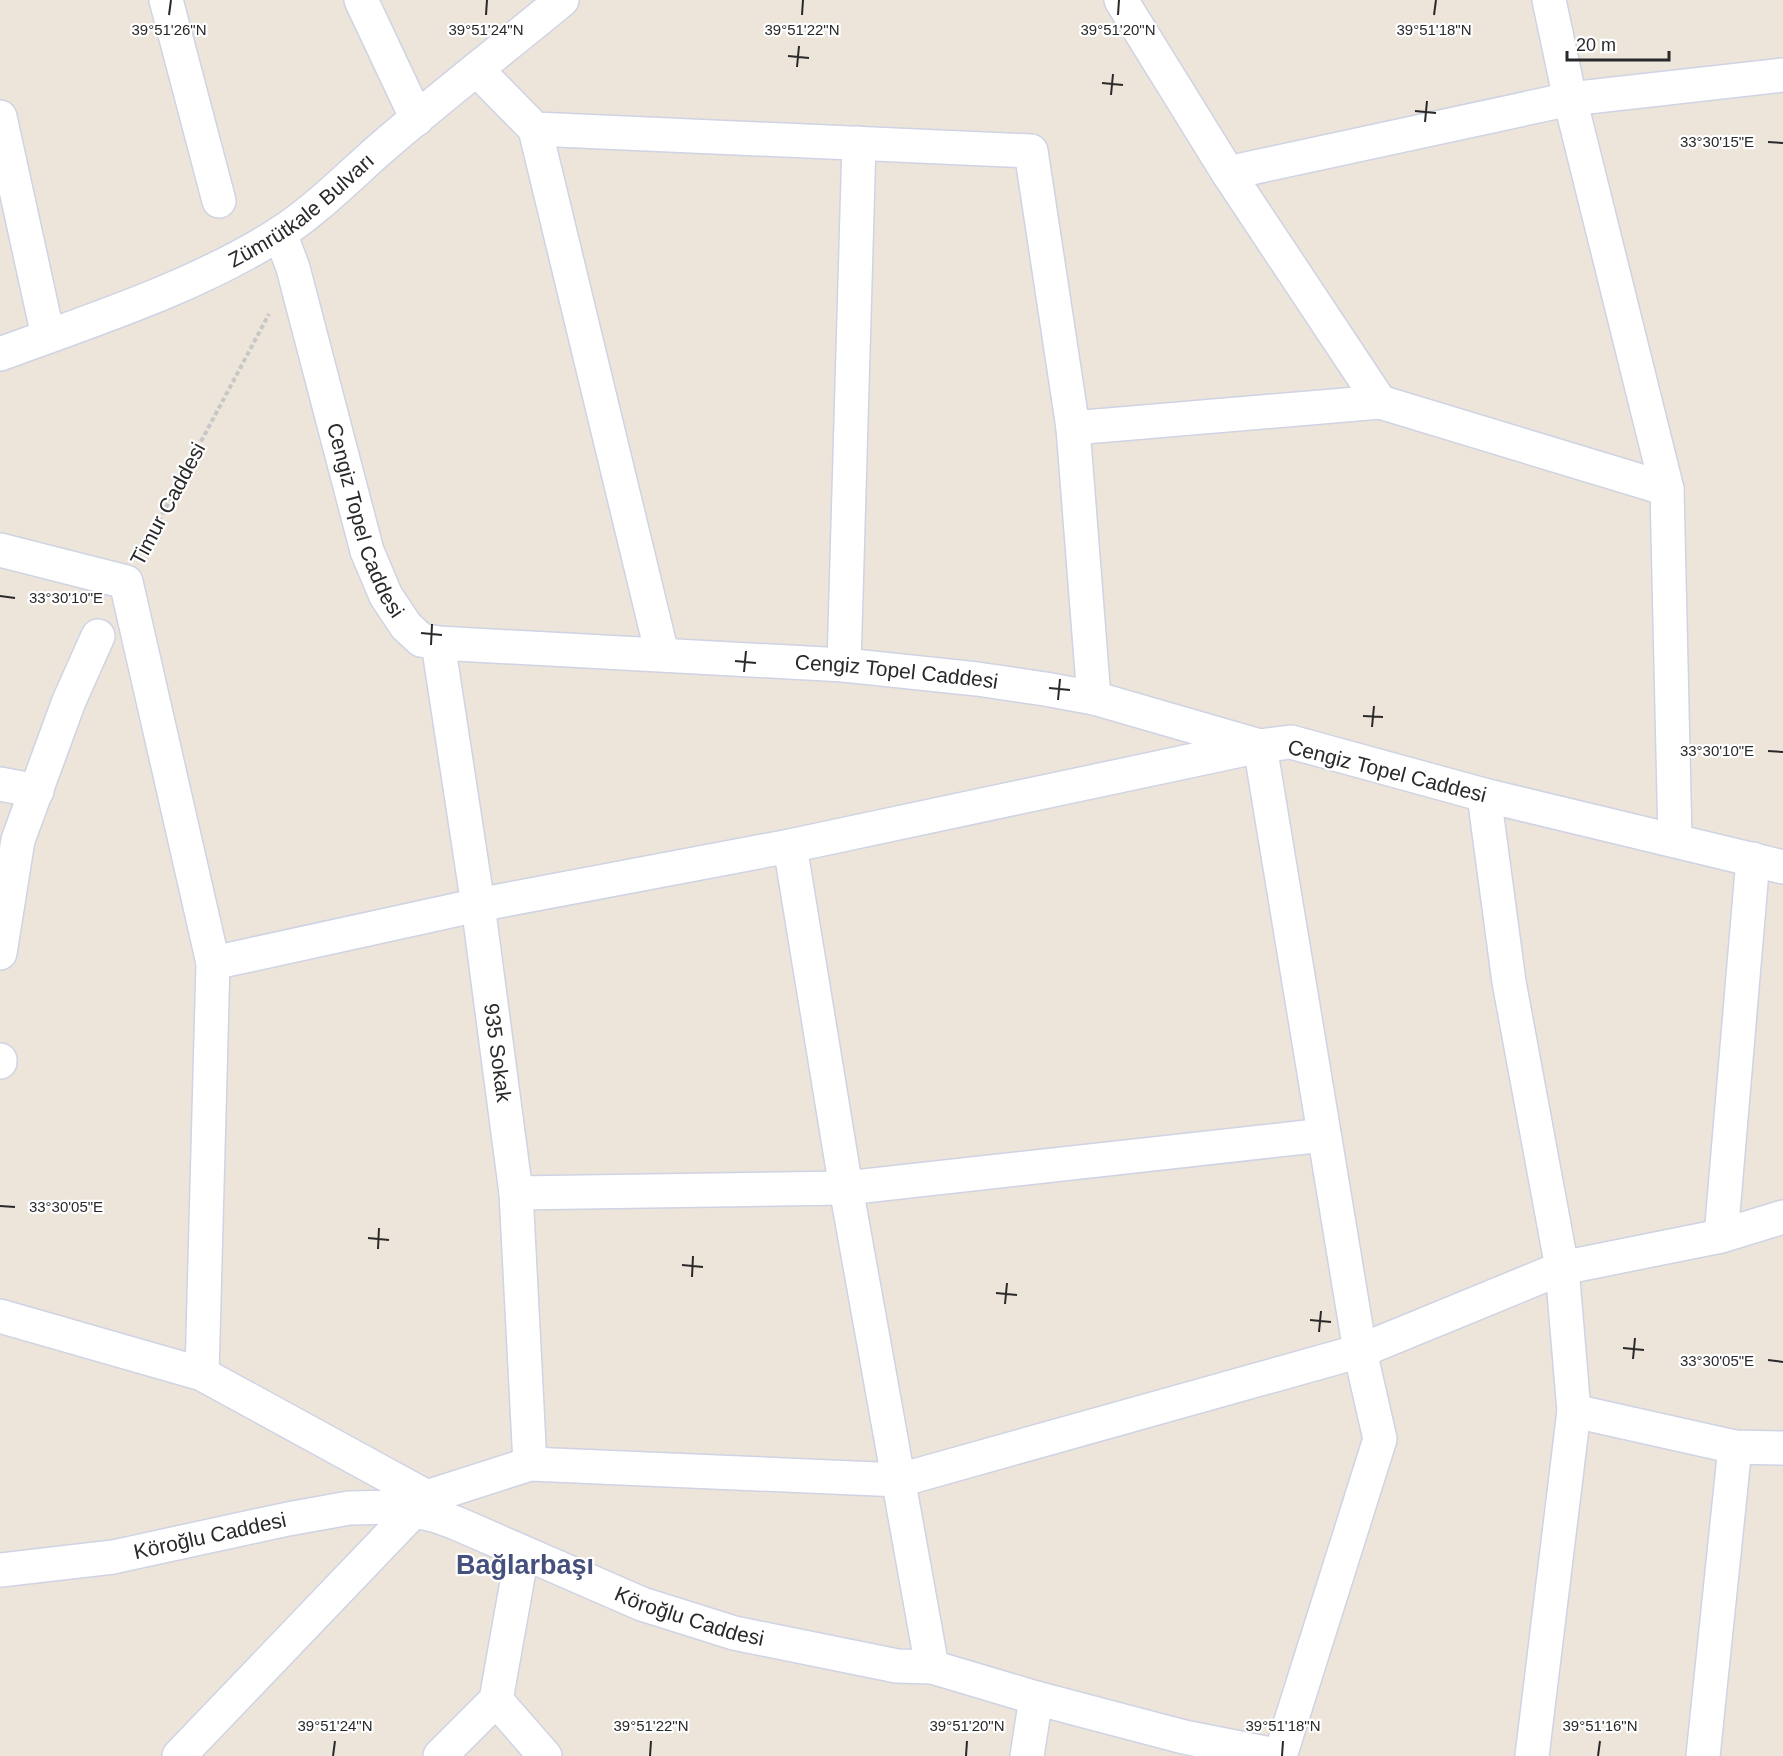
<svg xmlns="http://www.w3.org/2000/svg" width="1783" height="1756" font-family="Helvetica,sans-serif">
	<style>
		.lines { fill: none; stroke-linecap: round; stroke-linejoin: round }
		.minor-casing { stroke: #cfd3e4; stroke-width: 36 }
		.tertiary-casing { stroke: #cfd3e4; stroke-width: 36 }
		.path { stroke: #c7c7c7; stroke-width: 4; stroke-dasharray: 4.5 3; stroke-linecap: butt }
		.minor { stroke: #fff; stroke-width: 33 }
		.tertiary { stroke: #fff; stroke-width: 33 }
		.ticks { fill: none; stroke: #292929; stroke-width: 2 }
		.labels { text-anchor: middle; stroke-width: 4.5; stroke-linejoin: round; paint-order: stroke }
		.street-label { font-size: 21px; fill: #292929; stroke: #fff }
		.district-label { font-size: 27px; font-weight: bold; fill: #46507d; stroke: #fff }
		.ticks-label { font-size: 15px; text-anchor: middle; fill: #292929; stroke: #fff; stroke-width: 4.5; stroke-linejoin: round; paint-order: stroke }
	</style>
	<rect width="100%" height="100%" fill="#ede5da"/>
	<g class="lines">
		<defs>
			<g id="minor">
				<path d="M166 0 219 201"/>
				<path d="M361 0 417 119"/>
				<path d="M1121 0 1228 173 1380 402"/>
				<path d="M1549 0 1570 99 1667 489 1675 840"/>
				<path d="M477 70 535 129 1031 151 1073 428 1094 698"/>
				<path d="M0 117 48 336"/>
				<path d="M535 129 662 654"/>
				<path d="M1228 173 1570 99 1783 75"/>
				<path d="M1073 428 1380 402 1667 489"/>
				<path d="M0 550 126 582 213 963 202 1374"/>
				<path id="s1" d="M438 643 478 905 516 1193 530 1464"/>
				<path d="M844 665 859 143"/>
				<path d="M0 784 37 791"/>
				<path d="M1484 795 1509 982 1562 1268 1574 1411 1532 1756"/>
				<path d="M790 846 846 1188 932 1667"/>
				<path d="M0 953 18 840 69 701 98 636"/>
				<path d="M213 963 478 905 790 846 1260 746 1360 1351 1380 1439 1280 1756"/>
				<path d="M0 1060V1062"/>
				<path d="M516 1193 846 1188 1324 1135"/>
				<path d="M1721 1236 1753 859"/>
				<path d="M0 1316 202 1374 427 1497"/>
				<path d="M1574 1411 1735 1447 1783 1448"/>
				<path d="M496 1700 545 1756"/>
				<path d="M179 1756 427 1497 530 1464 900 1480 1360 1351 1562 1268 1721 1236 1783 1217"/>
				<path d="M440 1756 496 1700 522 1554"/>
				<path d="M1027 1756 1036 1698"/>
				<path d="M1703 1756 1735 1447"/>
			</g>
			<g id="tertiary">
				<path id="s2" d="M280 233 293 268 367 551 386 596 406 626 421 640 438 643 844 665 977 679 1045 689 1094 698 1260 746 1291 742 1484 795 1783 867"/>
				<path id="s3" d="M0 354C95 319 193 288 279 234 318 209 351 174 386 144 444 94 504 48 562 0"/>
				<path id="s4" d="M0 1570 113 1557 288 1519 349 1508 397 1507 437 1516 456 1523 642 1604 734 1633 897 1666 932 1667 1036 1698 1184 1737 1280 1756"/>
			</g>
		</defs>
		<use href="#minor" class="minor-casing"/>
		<use href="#tertiary" class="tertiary-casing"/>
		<path class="path" d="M141 554 269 314"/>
		<use href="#minor" class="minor"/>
		<use href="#tertiary" class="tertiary"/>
	</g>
	<path class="ticks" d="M169 15 171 0M486 15 487 0M802 15 803 0M1118 15 1119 0M1434 15 1436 0M788 56 809 58M797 67 799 46M1102 83 1123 85M1111 95 1113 74M1415 111 1436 113M1425 122 1427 101M1768 142 1783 143M0 596 15 598M421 633 442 635M431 645 432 624M735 661 756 663M744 672 746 651M1049 688 1070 690M1058 700 1060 679M1363 716 1383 717M1372 727 1374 706M1768 751 1783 752M0 1206 15 1207M368 1238 389 1240M378 1249 379 1228M682 1265 703 1267M692 1277 693 1256M996 1293 1017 1295M1005 1304 1007 1283M1310 1320 1331 1322M1319 1332 1321 1311M1623 1348 1644 1350M1633 1359 1635 1338M1768 1360 1783 1362M333 1756 335 1741M650 1756 651 1741M966 1756 967 1741M1282 1756 1283 1741M1598 1756 1600 1741"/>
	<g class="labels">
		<g class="street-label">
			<text dy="7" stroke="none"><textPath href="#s3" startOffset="336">Zümrütkale Bulvarı</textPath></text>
			<text transform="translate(168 504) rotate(-62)" y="7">Timur Caddesi</text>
			<text dy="7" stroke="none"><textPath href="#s2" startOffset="300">Cengiz Topel Caddesi</textPath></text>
			<text dy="7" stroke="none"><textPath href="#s2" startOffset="912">Cengiz Topel Caddesi</textPath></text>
			<text transform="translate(1387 771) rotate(14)" y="7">Cengiz Topel Caddesi</text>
			<text dy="7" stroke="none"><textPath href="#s1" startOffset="414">935 Sokak</textPath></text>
			<text dy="7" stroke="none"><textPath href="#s4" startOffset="213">Köroğlu Caddesi</textPath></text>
			<text dy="7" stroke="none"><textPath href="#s4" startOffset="716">Köroğlu Caddesi</textPath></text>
		</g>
		<g class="district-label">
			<text x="525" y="1574">Bağlarbaşı</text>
		</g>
	</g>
	<g class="ticks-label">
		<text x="169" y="35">39°51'26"N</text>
		<text x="486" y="35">39°51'24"N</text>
		<text x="802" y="35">39°51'22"N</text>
		<text x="1118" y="35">39°51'20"N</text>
		<text x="1434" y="35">39°51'18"N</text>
		<text x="1717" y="147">33°30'15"E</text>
		<text x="66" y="603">33°30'10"E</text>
		<text x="1717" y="756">33°30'10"E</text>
		<text x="66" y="1212">33°30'05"E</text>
		<text x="1717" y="1366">33°30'05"E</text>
		<text x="335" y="1731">39°51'24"N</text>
		<text x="651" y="1731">39°51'22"N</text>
		<text x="967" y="1731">39°51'20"N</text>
		<text x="1283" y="1731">39°51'18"N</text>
		<text x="1600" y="1731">39°51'16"N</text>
	</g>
	<path d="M1567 51v9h102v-9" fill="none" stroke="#292929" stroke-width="3"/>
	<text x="1576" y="51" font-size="18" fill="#292929" stroke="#ffffff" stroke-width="4.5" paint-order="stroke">20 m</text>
</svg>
